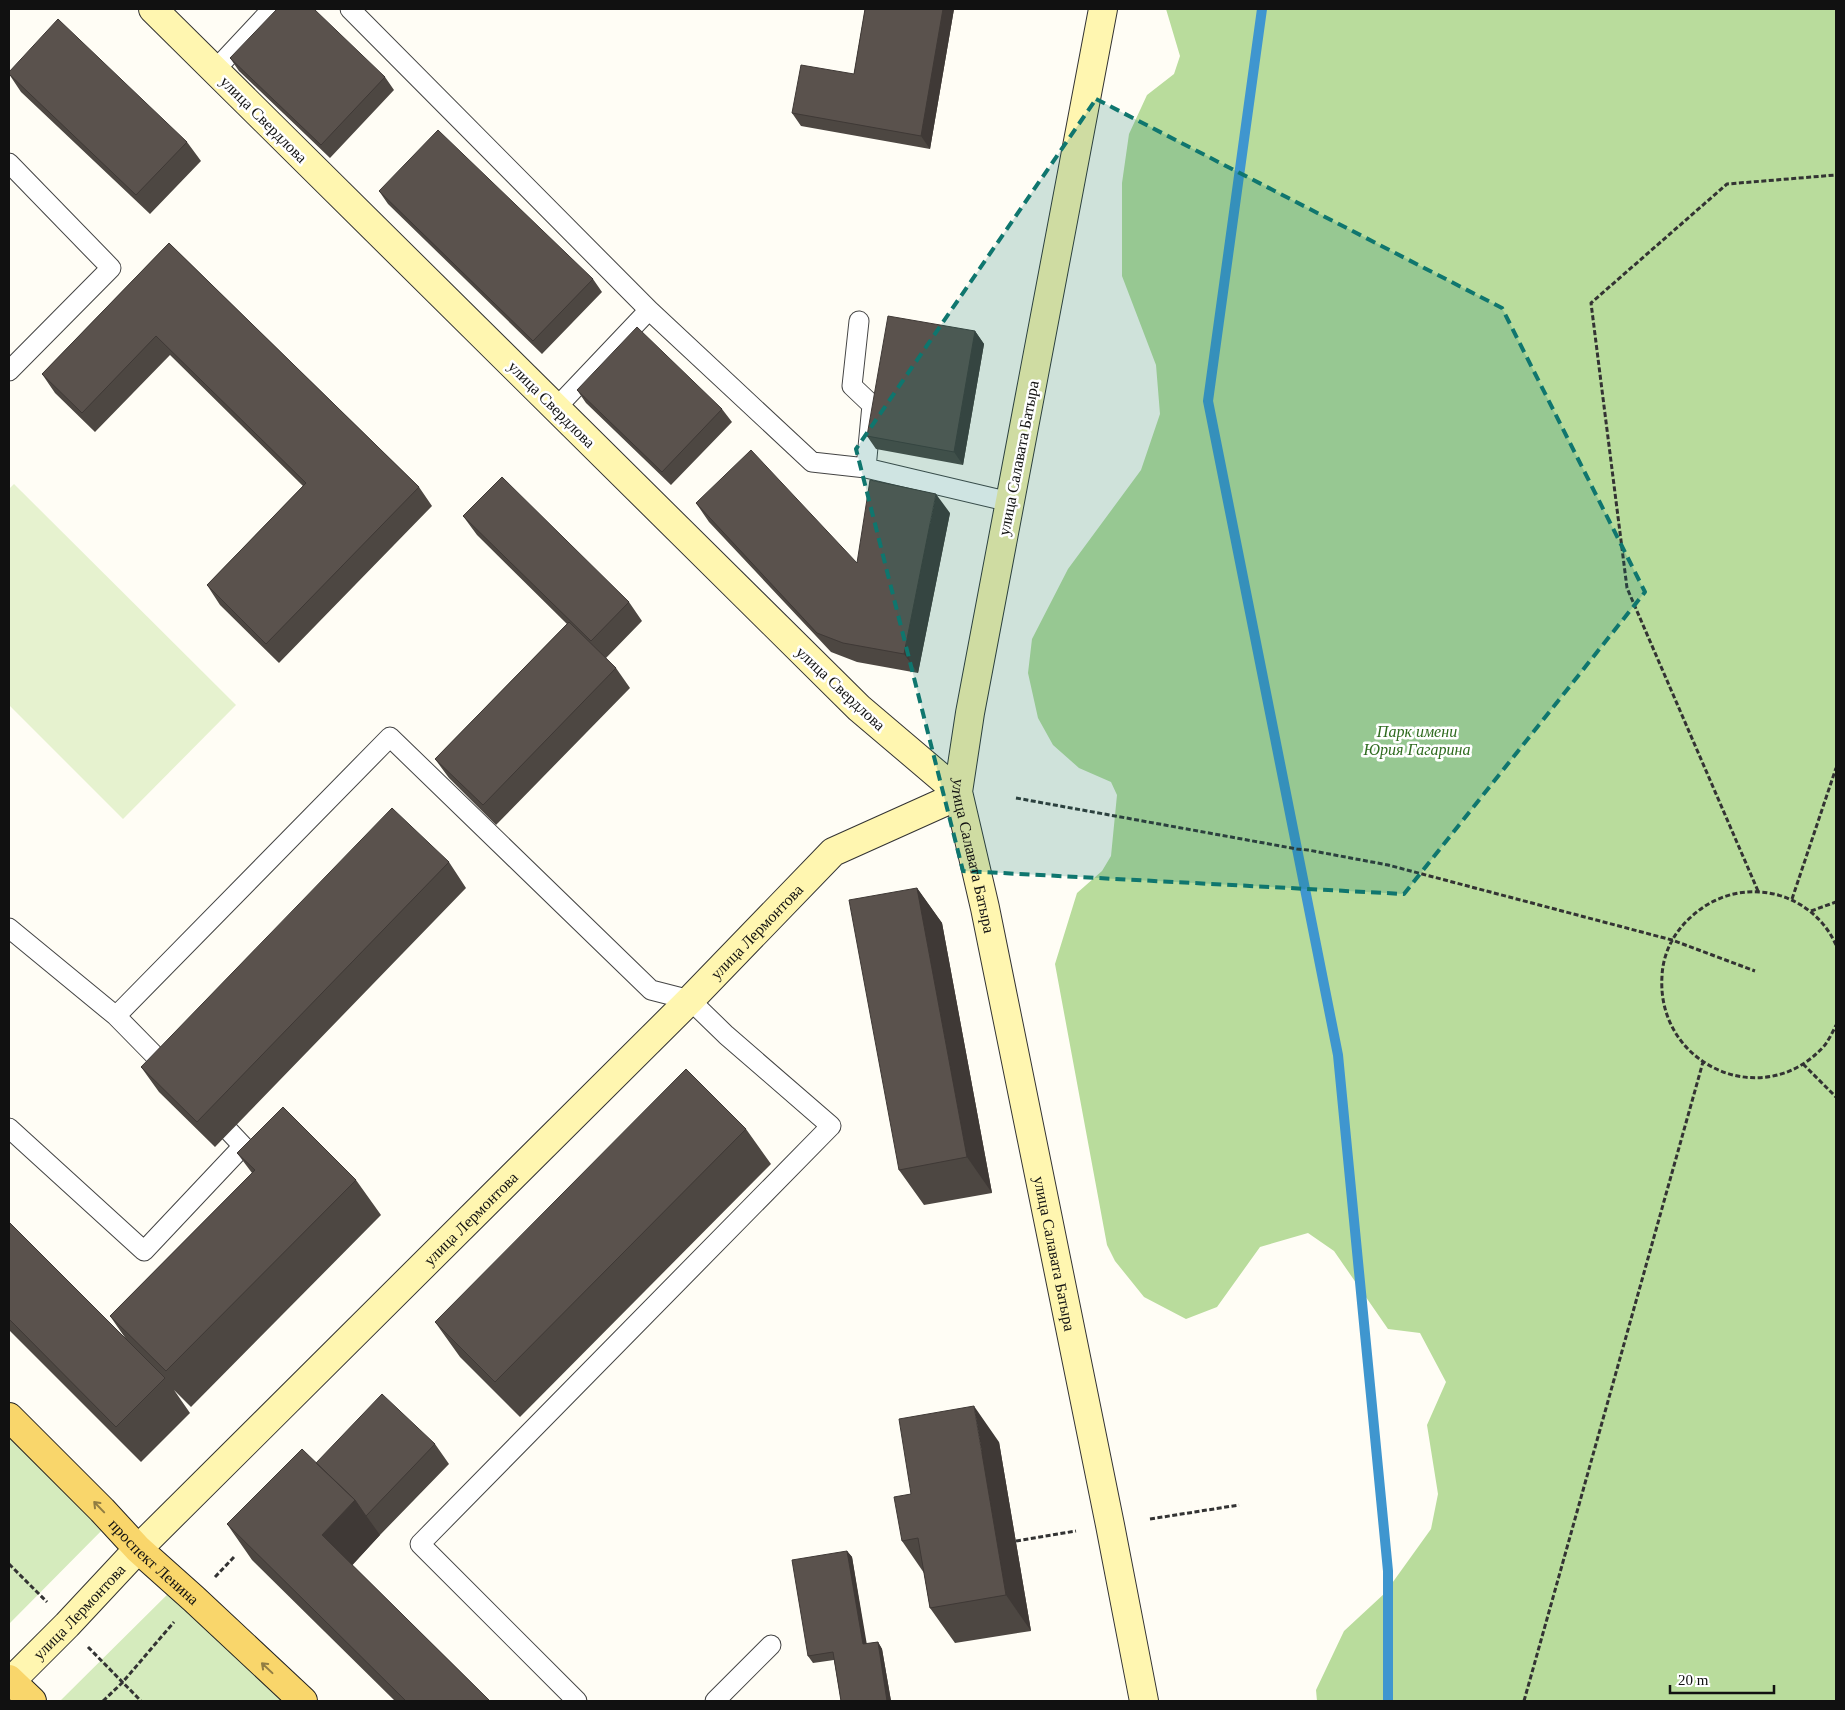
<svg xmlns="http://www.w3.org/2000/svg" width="1845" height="1710" font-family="Georgia,serif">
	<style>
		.green { fill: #d5ebbd }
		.forest { fill: #b9dc9c }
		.pitch { fill: #e6f2cf }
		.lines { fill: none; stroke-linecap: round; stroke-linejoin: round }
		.stream { stroke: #3f96cf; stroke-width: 10 }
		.lane-casing { stroke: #444; stroke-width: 21 }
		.secondary-casing { stroke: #333; stroke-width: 30 }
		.primary-casing { stroke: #222; stroke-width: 30 }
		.path { stroke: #333; stroke-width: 3; stroke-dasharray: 5 2.5; stroke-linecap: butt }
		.lane { stroke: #fff; stroke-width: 19 }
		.secondary { stroke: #fff6b0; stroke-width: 28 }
		.primary { stroke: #f9d66b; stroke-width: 28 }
		.wall { fill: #4d4742 }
		.shaded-wall { fill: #3f3936 }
		.building { fill: #5a524d; stroke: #3f3936 }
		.oneway { stroke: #917d42 }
		.marked { fill: #0f766e; fill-opacity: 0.2; stroke: #0f766e; stroke-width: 4; stroke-dasharray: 10 6; stroke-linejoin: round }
		.labels { text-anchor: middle; stroke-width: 5; stroke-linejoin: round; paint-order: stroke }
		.street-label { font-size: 16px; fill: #111; stroke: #fff }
		.park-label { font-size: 16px; font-style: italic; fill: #2f6b1f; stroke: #fff }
	</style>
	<rect width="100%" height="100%" fill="#fffdf5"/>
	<path class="green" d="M9 1412 115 1517 9 1624Z
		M185 1577 308 1701H60Z"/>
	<path class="forest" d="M1166 9H1836V1701H1317L1316 1690 1344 1631 1385 1593 1431 1529 1438 1494 1427 1425 1446 1382 1420 1333 1388 1329 1334 1251 1308 1233 1260 1247 1217 1307 1186 1319 1144 1297 1115 1261 1107 1245 1055 964 1077 893 1102 871 1111 856 1117 795 1111 782 1079 768 1053 745 1038 718 1028 673 1032 639 1068 569 1141 470 1160 414 1156 365 1122 276V183L1129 134 1147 95 1174 74 1180 56Z"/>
	<path class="pitch" d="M14 484 236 705 123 819 9 705V489Z"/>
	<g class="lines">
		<path class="stream" d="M1262 9 1208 401 1338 1055 1388 1571V1701"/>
		<defs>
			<path id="lane" d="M350 9 649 310
				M215 70 272 9
				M9 163 111 268 9 371
				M556 408 649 310 812 462 866 468 872 405 852 386 859 321
				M866 468 1010 502
				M9 928 116 1016
				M171 1072 116 1016 390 737 651 990 690 1000 726 1035 831 1126 420 1544 577 1701
				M9 1128 144 1251 243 1146 212 1113
				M715 1701 771 1645"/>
			<g id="secondary">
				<path id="s1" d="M1103 9 970 713 958 792 985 908 1110 1525 1144 1701"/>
				<path id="s2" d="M9 1683 67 1625 138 1549 690 1000 833 852 942 803 958 792 859 708 153 9"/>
			</g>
			<g id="primary">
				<path id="s3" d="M9 1417 102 1510 138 1549 194 1599 303 1701"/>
				<path d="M9 1679 32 1701"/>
			</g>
		</defs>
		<use href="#lane" class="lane-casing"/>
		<use href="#secondary" class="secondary-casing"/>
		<use href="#primary" class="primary-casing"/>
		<path class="path" d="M1016 798 1297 849 1308 850 1388 865 1672 940 1755 971
			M1758 891 1627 588 1591 303 1727 184 1836 175
			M1792 899 1836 768
			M1811 911 1836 902
			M1836 945C1823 915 1793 894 1760 892 1734 890 1709 900 1691 917 1674 932 1663 953 1662 976 1656 1066 1765 1114 1825 1045 1829 1039 1833 1032 1836 1025
			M1803 1064 1836 1097
			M1150 1519 1239 1505
			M1016 1541 1076 1531
			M9 1564 47 1602
			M215 1577 234 1557
			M88 1647 141 1701
			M103 1701 122 1683 174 1622
			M1524 1701 1703 1062"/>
		<use href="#lane" class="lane"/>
		<use href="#secondary" class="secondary"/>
		<use href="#primary" class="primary"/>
	</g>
	<path class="wall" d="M865 9H954L930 149 801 126 792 113 854 74Z
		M230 58 385 77 394 90 330 158 239 71Z
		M9 74 187 142 201 161 150 214 21 92Z
		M379 191 593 279 602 292 542 354 388 204Z
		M169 243 419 487 432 506 279 663 220 605 207 585 303 486 170 355 95 432 55 393 42 374Z
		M975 331 984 344 963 465 876 449 867 436Z
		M577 390 722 409 732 422 671 485 586 403Z
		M696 503 857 563 950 513 918 673 857 662 831 652 709 522Z
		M463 516 629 602 642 621 606 658 616 668 630 688 496 825 449 778 435 759 567 624 477 535Z
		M449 862 466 888 215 1147 159 1092 141 1067Z
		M917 888 942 923 992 1193 924 1205 899 1170Z
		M746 1129 771 1164 520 1417 460 1357 435 1322Z
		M237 1153 356 1180 381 1215 191 1407 174 1390 190 1413 141 1462 9 1330V1222L126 1339 110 1316 252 1173Z
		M999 1442 1031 1631 955 1643 930 1608 924 1573 902 1541 911 1494Z
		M435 1444 449 1464 380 1535 352 1565 490 1701H395L252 1560 227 1524 316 1463Z
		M847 1551 852 1557 866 1644 878 1642 882 1649 891 1701H841L834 1660 813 1663 808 1656Z"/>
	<path class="shaded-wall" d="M943 9H954L930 149 921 136Z
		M975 331 984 344 963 465 954 452Z
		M936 494 950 513 918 673 904 654Z
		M917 888 942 923 992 1193 967 1157Z
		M974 1406 999 1442 1031 1631 1006 1595Z
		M355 1500 380 1535 347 1571 322 1535Z
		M847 1551 852 1557 868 1651 863 1644Z
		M878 1642 882 1649 891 1701H887Z"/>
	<path class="building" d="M277 9H314L385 77 321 145 230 58Z
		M865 9H943L921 136 792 113 801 65 854 74Z
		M58 19 187 142 136 195 9 74V72Z
		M438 130 593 279 533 341 379 191Z
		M169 243 419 487 266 644 207 585 306 483 156 336 82 413 42 374Z
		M888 316 975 331 954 452 867 436Z
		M637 327 722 409 662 472 577 390Z
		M751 450 857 563 870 480 936 494 904 654 843 643 817 633 696 503Z
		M502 477 629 602 591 641 463 516Z
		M569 622 616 668 483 805 435 759Z
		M392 808 449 862 197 1122 141 1067Z
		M917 888 967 1157 899 1170 849 900Z
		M686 1069 746 1129 495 1382 435 1322Z
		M283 1107 356 1180 166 1371 110 1316 255 1170 237 1153Z
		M9 1222 165 1378 116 1427 9 1319Z
		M382 1394 435 1444 366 1516 355 1500 316 1463Z
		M974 1406 1006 1595 930 1608 918 1538 902 1541 894 1497 911 1494 899 1419Z
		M302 1449 355 1500 322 1535 490 1701H406L227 1524Z
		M847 1551 863 1644 878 1642 887 1701H841L833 1652 808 1656 792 1560Z"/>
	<defs><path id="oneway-shaft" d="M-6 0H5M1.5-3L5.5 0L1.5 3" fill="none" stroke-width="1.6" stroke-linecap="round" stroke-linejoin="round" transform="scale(1.25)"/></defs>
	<g class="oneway">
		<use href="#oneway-shaft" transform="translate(99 1507) rotate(-134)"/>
		<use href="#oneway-shaft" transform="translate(267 1668) rotate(-137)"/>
	</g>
	<path class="marked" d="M1096 99 1502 308 1645 592 1404 894 963 871 856 449Z"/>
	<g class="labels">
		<g class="street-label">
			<text transform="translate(264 119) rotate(45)" y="6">улица Свердлова</text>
			<text transform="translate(552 404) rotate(45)" y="6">улица Свердлова</text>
			<text transform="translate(1018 458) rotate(-79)" y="6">улица Салавата Батыра</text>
			<text transform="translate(841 688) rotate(43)" y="6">улица Свердлова</text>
			<text dy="6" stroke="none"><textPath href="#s1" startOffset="862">улица Салавата Батыра</textPath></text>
			<text dy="6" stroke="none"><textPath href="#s2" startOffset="1060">улица Лермонтова</textPath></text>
			<text dy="6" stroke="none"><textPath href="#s2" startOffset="655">улица Лермонтова</textPath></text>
			<text dy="6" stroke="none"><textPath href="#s1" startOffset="1268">улица Салавата Батыра</textPath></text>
			<text dy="6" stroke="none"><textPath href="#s3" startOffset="205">проспект Ленина</textPath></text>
			<text dy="6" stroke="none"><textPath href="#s2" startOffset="100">улица Лермонтова</textPath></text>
		</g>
		<g class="park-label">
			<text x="1417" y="737">Парк имени<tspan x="1417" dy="18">Юрия Гагарина</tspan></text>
		</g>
	</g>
	<rect width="1845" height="1710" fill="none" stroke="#111111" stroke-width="20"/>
	<path d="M1670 1685v8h104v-8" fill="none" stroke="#111111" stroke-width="2.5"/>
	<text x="1678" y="1685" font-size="15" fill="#111111" stroke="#ffffff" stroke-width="4" paint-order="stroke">20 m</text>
</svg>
